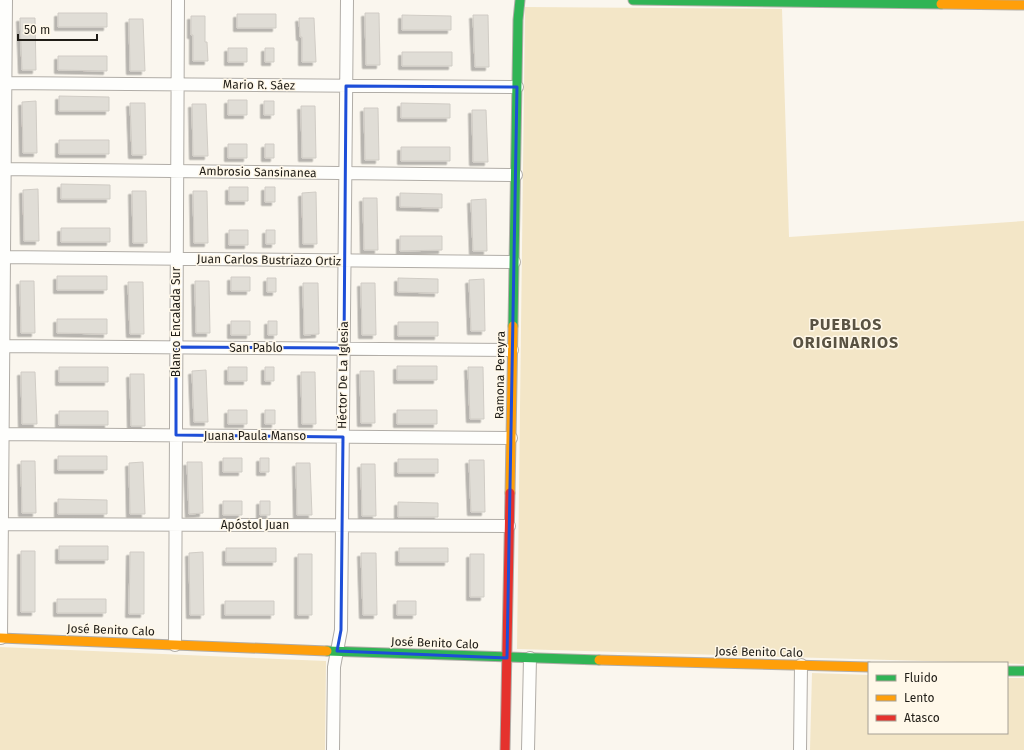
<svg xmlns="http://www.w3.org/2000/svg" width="1024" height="750" font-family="'Fira Sans',sans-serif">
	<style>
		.green { fill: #f3e6c7 }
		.building { fill: #e0ddd6; stroke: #d0ccc5; filter: url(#shadow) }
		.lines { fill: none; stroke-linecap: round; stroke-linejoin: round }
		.street-casing { stroke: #b1ada7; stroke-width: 14 }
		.fast-casing { stroke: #b1ada7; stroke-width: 11 }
		.slow-casing { stroke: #b1ada7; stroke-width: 11 }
		.jam-casing { stroke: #b1ada7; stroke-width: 11 }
		.street { stroke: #fefefc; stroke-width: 12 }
		.fast { stroke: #30b455; stroke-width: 9 }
		.slow { stroke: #ff9f0a; stroke-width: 9 }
		.jam { stroke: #e5322d; stroke-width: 9 }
		.marked { fill: none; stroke: #1d4ed8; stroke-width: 3; stroke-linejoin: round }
		.labels { text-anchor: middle; stroke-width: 3; stroke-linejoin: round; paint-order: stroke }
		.street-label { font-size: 12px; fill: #201d17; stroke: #fff8e9 }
		.district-label { font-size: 16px; font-weight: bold; letter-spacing: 1px; fill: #595242; stroke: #fff8e9 }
	</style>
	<defs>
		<filter id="shadow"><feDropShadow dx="-3.5" dy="3.5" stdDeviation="0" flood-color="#0004"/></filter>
	</defs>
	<rect width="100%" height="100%" fill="#faf6ee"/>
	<path class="green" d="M525 7 782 9 789 237 1024 221V664L517 649Z
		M0 647 326 661 325 750H0Z
		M812 673 869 675V733H1007V678H1024V750H810Z"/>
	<path class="building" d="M58 13H107V27H58Z
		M365 13H379L380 65H366Z
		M237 14H276V28H237Z
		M402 15 451 16V30H402Z
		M473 15H488L489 67H475Z
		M191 16H205V42H207L208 61H193V35H191Z
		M20 18H35L36 70H22Z
		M299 18H314L316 62H302V37H300Z
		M129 19H143L145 71H130Z
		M228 48H247V62H228Z
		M265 48H274V62H265Z
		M402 52H452V66H402Z
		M58 56H107V71L58 70Z
		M59 96 109 97V111H59Z
		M228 100H247V115H228Z
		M36 101 37 153H23L22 102Z
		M264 101H274V115H264Z
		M130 103H145L146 155H132Z
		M401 103 450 104V118H401Z
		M192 104H206L208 156H193Z
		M301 106H315L316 158H302Z
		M364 108H378L379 160H365Z
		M472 110H486L488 162H473Z
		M59 140H109V154H59Z
		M228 144H247V158H228Z
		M265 144H274V158H265Z
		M401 147H450V161H401Z
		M61 184 110 185V199H61Z
		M229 187H248V201H229Z
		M265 187H275V202H265Z
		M38 189 39 241H24L23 190Z
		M132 191H146L147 243H133Z
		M193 191H207L208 243H194Z
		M316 192 317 244H303L302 193Z
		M400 193 442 194V208L400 207Z
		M363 198H377L378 250H364Z
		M486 199 487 251H473L471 200Z
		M61 228H110V242H61Z
		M229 230H248V245H229Z
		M266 230H275V244H266Z
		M400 236H442V250L400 251Z
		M57 276H107V290H57Z
		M231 277H250V291H231Z
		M267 278H276V292H267Z
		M398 278 438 279V293L398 292Z
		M484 279 485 331H471L469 280Z
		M20 281H34L35 333H21Z
		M195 281H209L210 333H196Z
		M128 282H143L144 334H130Z
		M303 283H318L319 334 304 335Z
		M361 283H375L376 335H362Z
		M57 319H107V334L57 333Z
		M231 321H250V335H231Z
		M268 321H277V335H268Z
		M398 322H438V336H398Z
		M397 366H437V380H397Z
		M59 367H108V382H59Z
		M228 367H247V381H228Z
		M265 367H274V381H265Z
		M468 367H483L484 419H470Z
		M206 370 208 422H194L192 371Z
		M360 371H374L375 423H361Z
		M21 372H35L37 424H22Z
		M301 372H315L316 424H302Z
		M130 374H144L145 426H131Z
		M228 410H247V424H228Z
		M265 410H275V424H265Z
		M397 410H437V424H397Z
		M59 411H108V425H59Z
		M58 456H107V470H58Z
		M223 458H242V472H223Z
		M260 458H269V472H260Z
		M398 459H438V473H398Z
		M469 460H484L485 512H471Z
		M21 461H35L36 513H22Z
		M143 462 145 514H130L129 463Z
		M187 462H202L203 513 189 514Z
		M296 463H310L312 515H297Z
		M361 464H375L376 516H362Z
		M58 499 107 500V514H58Z
		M223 501H242V515H223Z
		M260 501H270V515H260Z
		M398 502 438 503V517H398Z
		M59 546H108V560H59Z
		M226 548H276V562H226Z
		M399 548H448V562H399Z
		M21 551H35V612H21Z
		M130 552H144V614H129Z
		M203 552 204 615H190L189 553Z
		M361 553H376L377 615H363Z
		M298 554H312V615H298Z
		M470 554H484V597H470Z
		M57 599H106V613H57Z
		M225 601H274V615H225Z
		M397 601H416V615H397Z"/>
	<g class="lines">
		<defs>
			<path id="street" d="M0 83 517 87
				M0 169 516 175
				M0 257 514 262
				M0 346 512 350
				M0 434 511 438
				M0 524 509 526
				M1 638 6 0
				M175 645 178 0
				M333 750 334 667 341 630 347 0
				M528 750 530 658
				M800 750 801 665"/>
			<path id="fast" d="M633 0 941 4
				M513 326 518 20 520 0
				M327 651 599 660
				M1007 671H1024"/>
			<path id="slow" d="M941 4 1024 5
				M510 493 513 326
				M0 638 327 651
				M599 660 869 667"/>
			<path id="jam" d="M505 750 510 493"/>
		</defs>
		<use href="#street" class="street-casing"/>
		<use href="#fast" class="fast-casing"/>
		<use href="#slow" class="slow-casing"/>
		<use href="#jam" class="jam-casing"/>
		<use href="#street" class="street"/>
		<use href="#fast" class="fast"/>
		<use href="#slow" class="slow"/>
		<use href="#jam" class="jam"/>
	</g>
	<path class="marked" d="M346 86 517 87 507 658 337 651 341 630 343 437 176 435V347L344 348Z"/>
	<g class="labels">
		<g class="street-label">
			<text transform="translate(259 85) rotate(1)" y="4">Mario R. Sáez</text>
			<text transform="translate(258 172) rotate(1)" y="4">Ambrosio Sansinanea</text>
			<text transform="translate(269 260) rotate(1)" y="4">Juan Carlos Bustriazo Ortiz</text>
			<text transform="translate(176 322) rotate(-90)" y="4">Blanco Encalada Sur</text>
			<text x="256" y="352">San Pablo</text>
			<text transform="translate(343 375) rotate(-89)" y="4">Héctor De La Iglesia</text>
			<text transform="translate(500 375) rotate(-89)" y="4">Ramona Pereyra</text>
			<text x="255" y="440">Juana Paula Manso</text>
			<text x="255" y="529">Apóstol Juan</text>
			<text transform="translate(111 630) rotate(2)" y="4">José Benito Calo</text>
			<text transform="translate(435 643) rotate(2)" y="4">José Benito Calo</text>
			<text transform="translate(759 652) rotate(1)" y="4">José Benito Calo</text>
		</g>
		<g class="district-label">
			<text x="846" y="330">PUEBLOS<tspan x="846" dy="18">ORIGINARIOS</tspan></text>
		</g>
	</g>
	<rect x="868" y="662" width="140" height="72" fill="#fff8e9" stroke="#a6a095"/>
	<rect x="876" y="675" width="20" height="6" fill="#30b455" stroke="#a6a095"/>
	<text x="904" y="682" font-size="12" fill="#201d17">Fluido</text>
	<rect x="876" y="695" width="20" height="6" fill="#ff9f0a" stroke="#a6a095"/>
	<text x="904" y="702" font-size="12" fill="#201d17">Lento</text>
	<rect x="876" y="715" width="20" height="6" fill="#e5322d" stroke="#a6a095"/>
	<text x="904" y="722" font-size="12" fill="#201d17">Atasco</text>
	<path d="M18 34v6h79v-6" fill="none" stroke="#201d17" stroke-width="2"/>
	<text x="24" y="34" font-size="12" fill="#201d17" stroke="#fff8e9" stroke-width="3" paint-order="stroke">50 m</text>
</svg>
